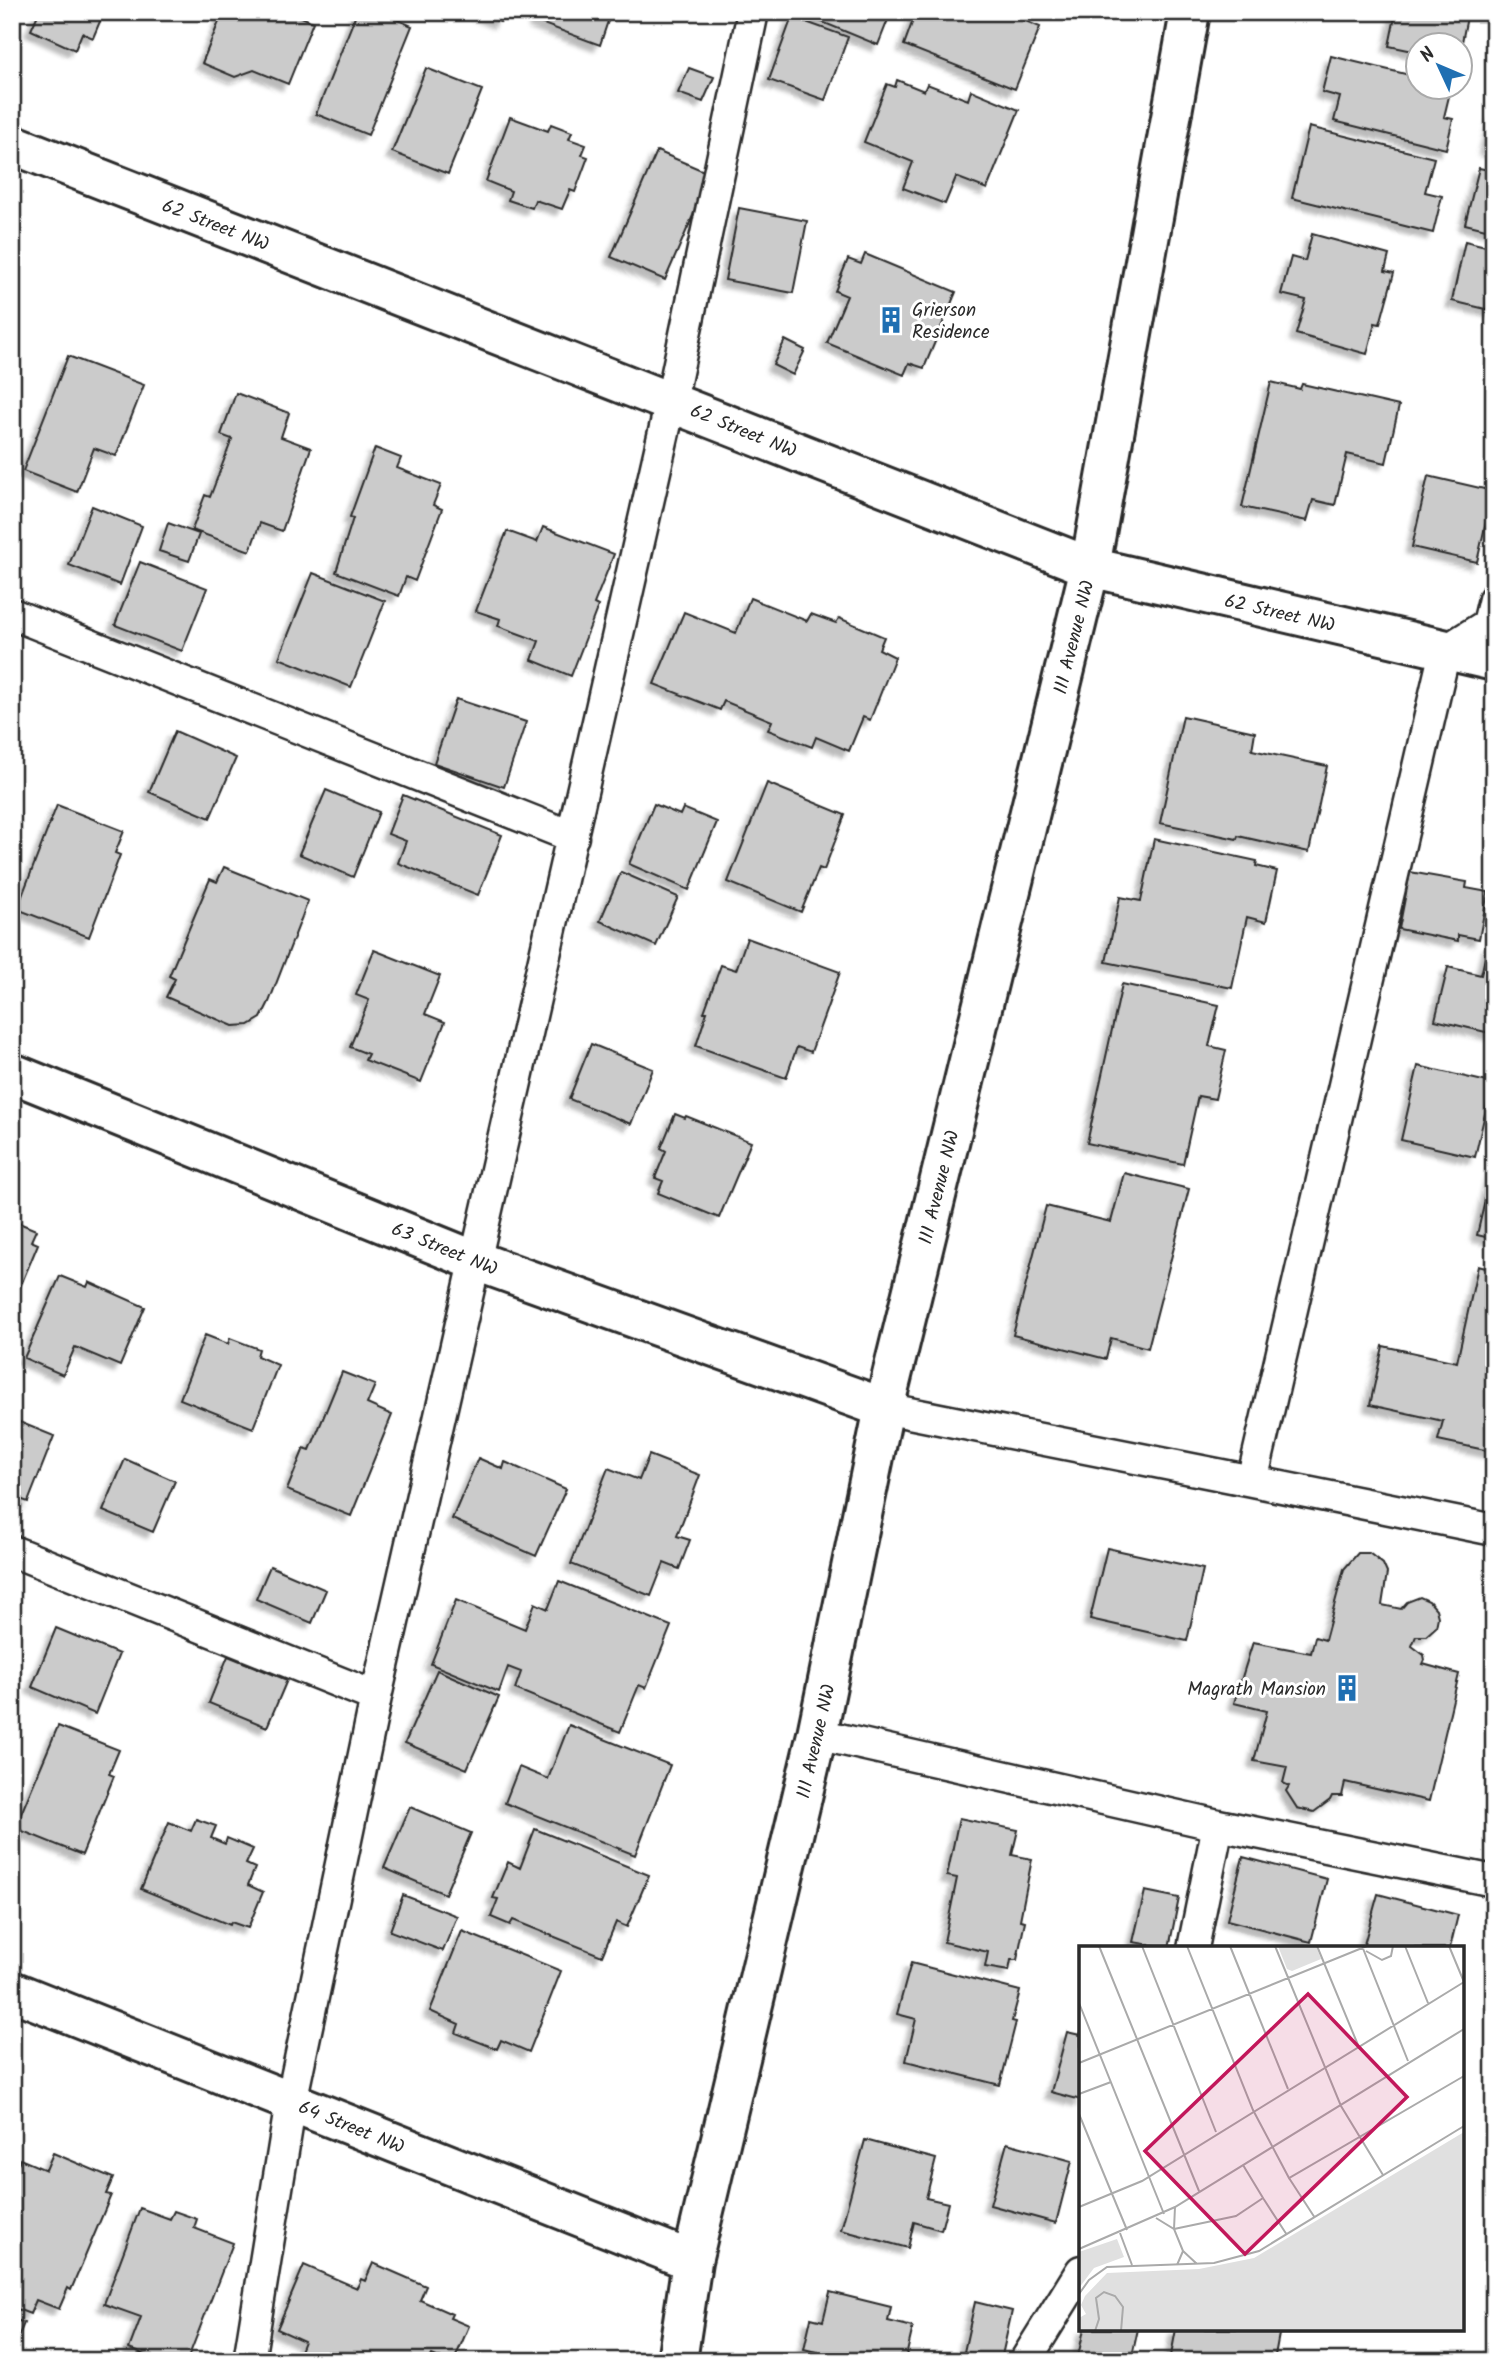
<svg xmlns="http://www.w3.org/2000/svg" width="1506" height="2373" font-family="Kalam,sans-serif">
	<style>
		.building { fill: #cbcbcb; stroke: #2b2b2b; stroke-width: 2; filter: url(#shadow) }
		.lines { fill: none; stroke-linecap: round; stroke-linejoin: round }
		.service-casing { stroke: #2b2b2b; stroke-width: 35 }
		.minor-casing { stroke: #2b2b2b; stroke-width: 44 }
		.service { stroke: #fff; stroke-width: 30 }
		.minor { stroke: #fff; stroke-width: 38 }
		.labels { text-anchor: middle; stroke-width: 6; stroke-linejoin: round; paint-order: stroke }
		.street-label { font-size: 19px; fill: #2b2b2b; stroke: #fff }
		.poi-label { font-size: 19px; fill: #2b2b2b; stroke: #fff; text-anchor: start }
		.inset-road { fill: none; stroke: #aaa; stroke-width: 2 }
		.view { fill: #c2185b; fill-opacity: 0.15; stroke: #c2185b; stroke-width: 3.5 }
		.inset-edge { fill: none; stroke: #2b2b2b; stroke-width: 3.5 }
	</style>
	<defs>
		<filter id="shadow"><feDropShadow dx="-6" dy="6" stdDeviation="2" flood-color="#0004"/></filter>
	</defs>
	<rect width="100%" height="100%" fill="#fff"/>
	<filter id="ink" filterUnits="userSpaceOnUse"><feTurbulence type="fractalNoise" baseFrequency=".0143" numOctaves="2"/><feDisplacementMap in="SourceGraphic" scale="14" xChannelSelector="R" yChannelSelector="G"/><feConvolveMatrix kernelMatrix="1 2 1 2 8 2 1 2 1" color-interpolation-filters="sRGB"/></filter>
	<g filter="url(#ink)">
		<path class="building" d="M39 12H104L93 38 82 33 75 50 31 30Z
			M223 12H290L313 22 288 84 254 70 235 77 202 63Z
			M357 12H380L412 26 368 135 316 114Z
			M477 12H504L500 22Z
			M538 12H611L600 45 535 21Z
			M812 12H891L878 45 810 17Z
			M916 12H1004L1040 27 1015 89 904 45Z
			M1396 12H1468L1460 52V46H1418V52L1389 46Z
			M792 17 848 37 825 100 769 80Z
			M1331 56 1418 77V88H1451L1444 117 1453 119 1446 149 1334 121 1340 97 1322 92Z
			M426 68 482 90 448 174 392 152Z
			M689 68 714 77 703 102 678 93Z
			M897 80 924 91 927 84 968 100 971 90 1019 110 987 189 956 177 945 204 903 188 913 162 864 142 887 84 895 87Z
			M1494 113V151L1485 149Z
			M510 117 548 131 551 124 572 132 569 139 586 145 582 155 588 157 575 192 570 190 562 209 535 200 532 208 508 200 511 191 486 181Z
			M1309 127 1434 158 1425 192 1442 196 1433 233 1292 198Z
			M657 151 711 174 665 280 611 257Z
			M1479 168 1494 171V231L1465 224Z
			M739 208 807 221 793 293 725 280Z
			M1312 234 1389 255 1385 271 1394 273 1380 324 1375 323 1367 354 1296 334 1306 300 1281 294 1291 257 1305 261Z
			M1465 241 1494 248V311L1452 301Z
			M865 254 956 292 924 368 909 363 904 375 827 343 847 296 835 291 848 259 861 264Z
			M785 340 805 350 793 375 773 365Z
			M68 356 144 385 116 456 94 448 77 492 23 471Z
			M1271 382 1300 389 1302 384 1399 406 1386 463 1347 454 1335 505 1313 500 1307 521 1242 507Z
			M236 393 289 413 281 437 311 448 282 531 260 523 250 551 192 530 205 495 210 497 232 439 221 435Z
			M375 448 401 458 397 468 441 485 433 505 442 509 415 581 406 577 399 596 336 572 353 518 350 517Z
			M1428 476 1493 491 1477 562 1412 547Z
			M92 506 142 526 120 585 69 565Z
			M168 523 199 534 189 561 159 551Z
			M543 527 614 554 594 604 598 606 571 676 532 660 539 641 498 626 500 619 476 611 507 531 537 542Z
			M140 562 207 588 182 651 115 625Z
			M313 573 385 601 351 687 279 658Z
			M750 598 807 621 811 614 836 623 839 618 884 637 879 649 895 657 870 720 863 717 849 751 816 737 812 747 768 730 772 721 724 701 720 710 654 684 684 612 736 633Z
			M456 699 526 722 504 787 434 763Z
			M1183 716 1255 732 1252 750 1327 766 1309 852 1238 836 1237 839 1160 823Z
			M175 731 236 758 210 818 149 792Z
			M767 783 845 815 824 870 819 868 801 912 728 882Z
			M326 790 379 812 353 877 299 854Z
			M403 795 502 835 478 895 398 863 406 841 388 834Z
			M654 804 680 815 683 808 717 822 689 890 629 864Z
			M57 805 124 831 115 853 120 855 89 937 17 909Z
			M1154 839 1257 861 1256 866 1277 871 1266 922 1247 917 1232 988 1106 962 1120 897 1141 901Z
			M224 867 308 901 269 1002 261 1018 249 1025 233 1026 166 997 175 979 169 976 210 879 217 882Z
			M621 872 678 897 656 946 600 921Z
			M1410 872 1467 882 1466 888 1488 892 1479 939 1458 935V941L1399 929Z
			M747 938 840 972 811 1052 797 1047 786 1078 696 1046 707 1012H704L721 965 736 970Z
			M1488 945 1494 946V1034L1435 1020 1448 967 1481 975Z
			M374 950 440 976 425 1014 445 1022 421 1082 365 1060 368 1054 350 1047 369 1000 356 995Z
			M1122 984 1219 1005 1209 1046 1226 1050 1215 1099 1198 1096 1183 1164 1087 1143Z
			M591 1044 653 1069 631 1124 569 1099Z
			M1418 1066 1492 1083 1475 1157 1401 1140Z
			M675 1114 685 1118 686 1116 751 1142 719 1218 658 1193 663 1181 655 1178 666 1151 661 1148Z
			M1494 1162V1239L1477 1235Z
			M1124 1173 1189 1189 1148 1348 1111 1338 1106 1359 1013 1335 1046 1206 1111 1222Z
			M12 1220 36 1230 31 1241 38 1244 16 1297 12 1295Z
			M1478 1266 1494 1270V1452L1438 1440 1443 1421 1370 1405 1383 1346 1457 1362Z
			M60 1276 87 1287 89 1282 145 1307 120 1366 75 1347 63 1375 24 1358Z
			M205 1335 228 1344 230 1338 259 1349 257 1356 278 1365 253 1428 180 1399Z
			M342 1372 375 1385 367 1404 392 1415 351 1516 287 1490 304 1448 310 1450Z
			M12 1419 54 1436 28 1502 12 1496Z
			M649 1455 700 1475 677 1536 690 1540 679 1569 664 1563 651 1596 571 1564 608 1468 639 1480Z
			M478 1458 503 1469 505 1462 566 1489 536 1556 452 1519Z
			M125 1459 175 1481 153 1532 103 1511Z
			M1107 1548 1203 1569 1187 1641 1090 1619Z
			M1358 1553H1369L1383 1564 1387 1573 1382 1605 1401 1609 1407 1602 1420 1597 1429 1601 1436 1609 1438 1617 1436 1627 1426 1636H1416L1412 1646 1424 1655 1425 1660 1423 1664 1459 1674 1429 1801 1345 1782 1342 1796H1332L1330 1800 1314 1812 1297 1808 1286 1791 1289 1786 1283 1783 1287 1767 1254 1761 1267 1711 1234 1703 1253 1642 1311 1653 1315 1637 1325 1640 1344 1569Z
			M270 1566 326 1590 312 1623 256 1599Z
			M559 1581 671 1626 646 1688 639 1685 620 1732 515 1689 521 1672 508 1667 499 1692 431 1664 456 1600 525 1629 535 1603 548 1609Z
			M56 1628 119 1654 95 1714 32 1687Z
			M228 1656 287 1680 267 1727 209 1703Z
			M437 1670 499 1697 467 1769 405 1743Z
			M569 1725 670 1765 635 1855 505 1803 519 1767 548 1779Z
			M58 1726 119 1750 109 1774 114 1776 82 1855 15 1828Z
			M410 1807 471 1833 445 1894 384 1868Z
			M959 1818 1018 1830 1012 1855 1032 1859 1020 1920 1025 1921 1017 1960H1011L1009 1971 985 1967 988 1952 944 1942 957 1878 947 1876Z
			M196 1819 216 1826 211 1838 225 1844 227 1838 253 1849 246 1864 255 1868 248 1885 263 1892 248 1928 231 1922 230 1925 141 1889 169 1822 191 1831Z
			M535 1829 649 1875 627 1927 616 1922 602 1956 513 1920 510 1925 491 1917 498 1899 493 1898 508 1862 520 1868Z
			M1243 1857 1327 1879 1311 1942 1227 1920Z
			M1145 1891 1179 1898 1169 1948 1133 1942Z
			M1378 1894 1458 1915 1450 1948H1363Z
			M403 1895 457 1916 443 1951 390 1931Z
			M462 1931 561 1971 529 2052 501 2040 497 2049 456 2033 459 2024 430 2011Z
			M911 1963 1020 1991 1012 2021 1016 2022 1000 2085 906 2061 916 2019 897 2014Z
			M1067 2032 1080 2035 1081 2032V2100L1051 2092Z
			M865 2140 936 2159 926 2198 948 2203 941 2230 914 2222 908 2248 841 2230Z
			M1007 2143 1072 2161 1056 2223 990 2205Z
			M53 2153 113 2178 106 2194 111 2195 71 2290 68 2288 59 2309 36 2300 30 2314 12 2307V2177L20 2159 46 2170Z
			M140 2208 170 2219 174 2211 197 2219 194 2228 233 2243 187 2361H160L129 2349 141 2317 104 2304Z
			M373 2263 426 2286 420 2300 452 2314 450 2318 469 2326 454 2361H447L432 2355 429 2361 297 2359 304 2341 277 2329 304 2265 357 2288 361 2279 365 2281Z
			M830 2292 891 2307 888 2321 913 2327 905 2361H814L816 2352 804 2349 811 2318 823 2321Z
			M975 2302 1012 2311 1001 2360 964 2352Z
			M12 2318 24 2323 12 2352Z
			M1084 2329H1138L1131 2361H1077Z
			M1176 2329H1280L1274 2361H1170Z"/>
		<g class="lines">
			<defs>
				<path id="service" d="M12 614 573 837
					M884 1408 1252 1481 1445 651 1488 624 1494 599
					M1252 1481 1494 1530
					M12 1551 376 1697
					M817 1734 1218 1825 1193 1948
					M1218 1825 1494 1881
					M249 2361 291 2102 376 1697 671 401 753 12
					M1025 2361 1081 2271"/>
				<path id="minor" d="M12 144 1090 567 1494 661
					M12 1073 476 1261 884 1408
					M12 1991 692 2261
					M677 2361 692 2261 817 1734 884 1408 1090 567 1190 12"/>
			</defs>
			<use href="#service" class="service-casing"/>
			<use href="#minor" class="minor-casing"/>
			<use href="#service" class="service"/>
			<use href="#minor" class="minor"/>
		</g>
	</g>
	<defs>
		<symbol id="building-bare" viewBox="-9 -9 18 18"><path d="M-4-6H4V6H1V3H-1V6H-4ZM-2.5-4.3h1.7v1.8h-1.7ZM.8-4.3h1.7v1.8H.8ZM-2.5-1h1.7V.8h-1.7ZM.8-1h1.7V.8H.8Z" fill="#1f6fb2" stroke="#fff" stroke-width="2.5" paint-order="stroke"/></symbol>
	</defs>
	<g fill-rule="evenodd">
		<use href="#building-bare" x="872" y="301" width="38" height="38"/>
		<use href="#building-bare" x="1328" y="1669" width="38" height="38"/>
	</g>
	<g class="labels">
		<g class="street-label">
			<text transform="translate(216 224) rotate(21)" y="7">62 Street NW</text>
			<text transform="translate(744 430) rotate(22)" y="7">62 Street NW</text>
			<text transform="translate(1280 612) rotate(13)" y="7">62 Street NW</text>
			<text transform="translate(1073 637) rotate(-76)" y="7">111 Avenue NW</text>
			<text transform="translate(938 1187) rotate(-76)" y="7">111 Avenue NW</text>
			<text transform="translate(445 1248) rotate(22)" y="7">63 Street NW</text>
			<text transform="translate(815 1741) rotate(-77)" y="7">111 Avenue NW</text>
			<text transform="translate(352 2126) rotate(22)" y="7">64 Street NW</text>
		</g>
		<g class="poi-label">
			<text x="912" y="316">Grierson<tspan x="912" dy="22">Residence</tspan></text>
			<text x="1326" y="1695" text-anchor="end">Magrath Mansion</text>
		</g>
	</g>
	<g transform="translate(1079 1946)">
		<rect width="385" height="385" fill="#fff"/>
		<path d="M199 0H237L242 13 213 25 208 23ZM385 186V385H0V372L7 368 2 359 6 350 28 327 120 323 175 312ZM38 293 45 311 15 322 0 342V306Z" fill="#e0e0e0"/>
		<path class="inset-road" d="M20 0 120 245M63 0 137 186M108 0 174 164 210 232 385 130M151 0 209 143M196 0 262 160 304 229M238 0 279 99M283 0 329 115M326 0 349 57M370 0 385 36M287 5 303 14 312 10 314 0M0 57 85 268M0 117 288 0M0 148 32 136M0 168 48 284M210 232 236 272M184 252 208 289M0 261 63 235 385 36M77 272 95 283 96 261M41 287 53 319M0 303 96 261 385 83M104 305 95 283 157 270 184 252 164 219M98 319 104 305 118 318M0 348 10 334 28 321 135 317 180 305 385 180M16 385 20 373 17 352 25 346 36 350 44 361 42 385"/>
		<path class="view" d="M229 48 328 151 166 308 66 205Z"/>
		<rect width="385" height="385" class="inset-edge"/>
	</g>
	<rect width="1506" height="2373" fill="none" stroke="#fff" stroke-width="42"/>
	<rect x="21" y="21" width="1464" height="2331" fill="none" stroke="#2b2b2b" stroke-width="2.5" filter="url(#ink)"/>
	<g transform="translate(1439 66) rotate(314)"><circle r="33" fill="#ffffff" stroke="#aaaaaa" stroke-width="2"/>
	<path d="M0-5L12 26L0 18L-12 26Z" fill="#1f6fb2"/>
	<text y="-10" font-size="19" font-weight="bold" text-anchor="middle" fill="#2b2b2b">N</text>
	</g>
</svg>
